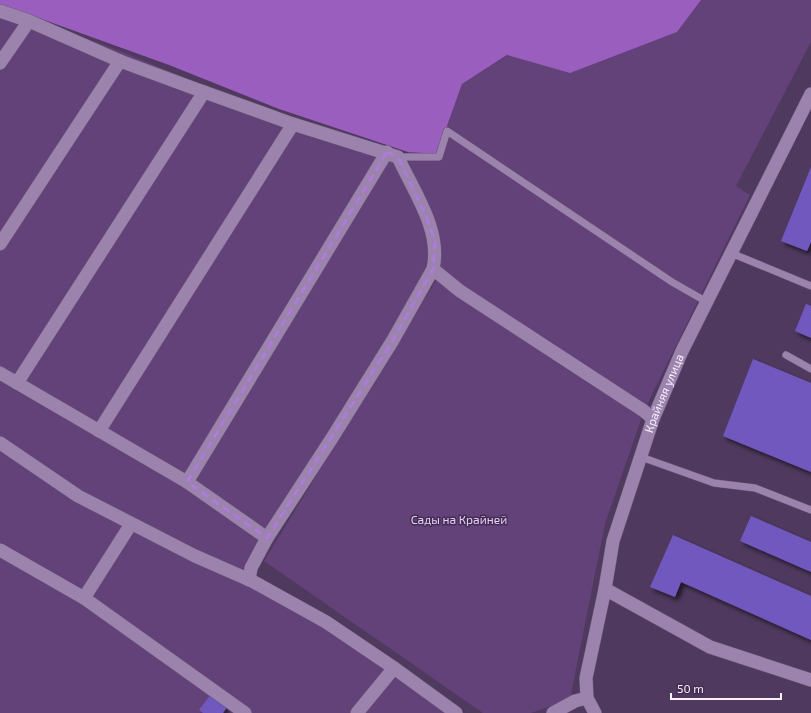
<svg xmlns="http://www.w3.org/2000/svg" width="811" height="713" font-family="'Exo 2',sans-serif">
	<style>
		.green { fill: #634179 }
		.forest { fill: #995ebe }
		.building { fill: #7059be; filter: url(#shadow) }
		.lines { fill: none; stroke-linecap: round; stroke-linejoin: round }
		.lane-casing { stroke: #685673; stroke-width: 8 }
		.street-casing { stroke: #685673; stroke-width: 14 }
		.lane { stroke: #9c83ad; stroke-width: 7 }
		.street { stroke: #9c83ad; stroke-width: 13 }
		.marked { fill: none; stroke: #ad7bd8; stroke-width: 3; stroke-dasharray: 8 5; stroke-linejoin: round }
		.labels { text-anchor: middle; stroke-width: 3; stroke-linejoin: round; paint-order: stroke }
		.street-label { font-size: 12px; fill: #f9f1fe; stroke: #442f52 }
		.park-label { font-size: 12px; fill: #e9ccfd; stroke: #442f52 }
	</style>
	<defs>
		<filter id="shadow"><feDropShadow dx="3.5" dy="3.5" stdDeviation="2" flood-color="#0009"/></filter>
	</defs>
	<rect width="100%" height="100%" fill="#4f395e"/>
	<path class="green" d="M701 0H811V42L736 186 750 195 644 411 605 524 570 699 531 713H483L264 561 441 272 440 237 410 191 408 152 437 154 462 84 508 55 570 72 677 32Z
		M0 7 120 51 283 118 397 159 437 252 244 583 331 626 449 713H0Z"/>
	<path class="forest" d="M0 0H701L677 32 570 73 507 55 462 84 437 154 408 152 279 109 169 65 0 4Z"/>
	<path class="building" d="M811 167V242L807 251 781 241Z
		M806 304 811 306V338L795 331Z
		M753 359 811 383V472L723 436Z
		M751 516 811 542V572L740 541Z
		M673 535 811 596V640L681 582 675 597 650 587Z
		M211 694 227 707 223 713H203L199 710Z"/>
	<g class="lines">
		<defs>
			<path id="lane" d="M398 157H439L447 131 672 282 707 302
				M731 253 811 286
				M786 355 811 369
				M641 457 714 483 755 488 811 510"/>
			<g id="street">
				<path d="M0 11 29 21 120 61 193 88 293 124 398 157C413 191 442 230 433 269L393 340 332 438 267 538 251 568 249 580"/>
				<path d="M0 63 29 21"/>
				<path d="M0 244 120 61"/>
				<path d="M433 269 460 291 644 411 653 419"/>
				<path d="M0 373 187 482 267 538"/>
				<path d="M17 383 204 92"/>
				<path d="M99 431 293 124"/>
				<path d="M0 443 78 496 195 556 252 581 326 622 394 668 456 713"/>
				<path d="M187 482 387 152"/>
				<path d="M0 550 84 598 245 713"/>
				<path d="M605 589 710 647 811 680"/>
				<path d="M84 598 131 524"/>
				<path d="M357 713 394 668"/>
				<path d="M553 713 575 701 587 698"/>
				<path id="s1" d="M595 713 587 698 586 678 605 589 613 541 653 419 682 351 811 94"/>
			</g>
		</defs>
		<use href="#lane" class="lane-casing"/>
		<use href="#street" class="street-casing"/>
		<use href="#lane" class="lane"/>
		<use href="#street" class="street"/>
	</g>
	<path class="marked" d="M387 152 398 157 426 217 435 241 433 269 393 340 267 538 187 482Z"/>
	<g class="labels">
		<g class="street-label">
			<text dy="4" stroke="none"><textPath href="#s1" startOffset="333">Крайняя улица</textPath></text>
		</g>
		<g class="park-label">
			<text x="459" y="524">Сады на Крайней</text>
		</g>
	</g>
	<path d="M671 693v6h110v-6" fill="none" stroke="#f9f1fe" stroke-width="2"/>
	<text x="677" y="693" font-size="12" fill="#f9f1fe" stroke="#442f52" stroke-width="3" paint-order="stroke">50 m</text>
</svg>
